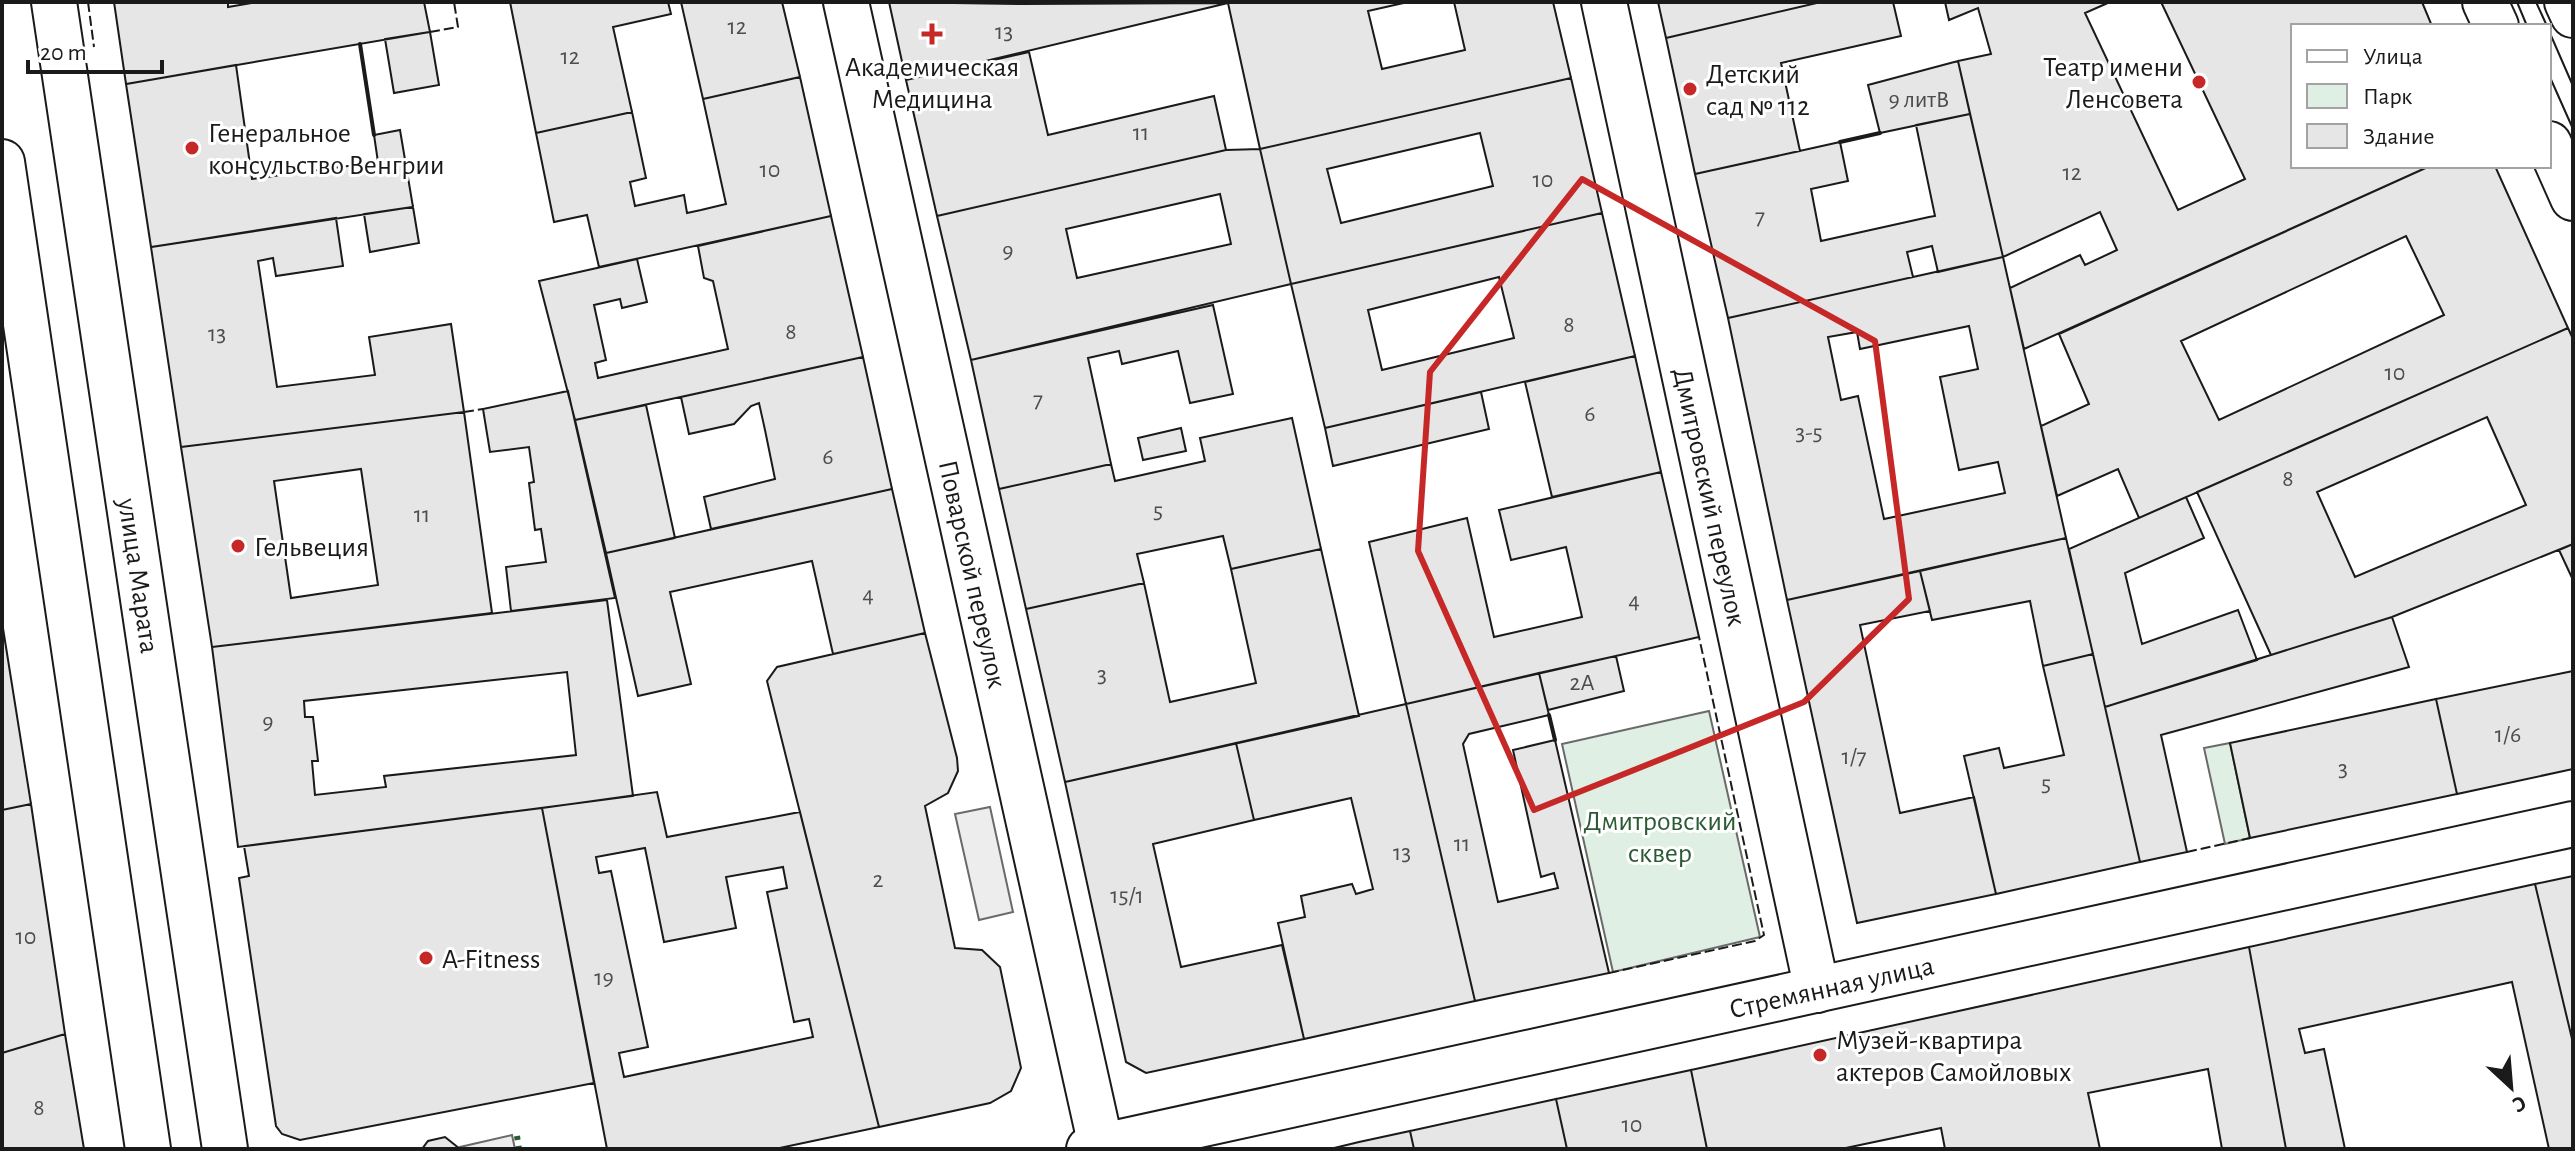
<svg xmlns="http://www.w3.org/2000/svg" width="2575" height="1151" font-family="'Alegreya Sans',sans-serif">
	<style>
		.green { fill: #e0efe3; stroke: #6a6a6a; stroke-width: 2 }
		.parking { fill: #ededed; stroke: #6a6a6a; stroke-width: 2 }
		.building { fill: #e6e6e6; stroke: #1a1a1a; stroke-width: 2; fill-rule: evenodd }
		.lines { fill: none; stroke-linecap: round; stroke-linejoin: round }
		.minor-casing { stroke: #1a1a1a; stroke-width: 48 }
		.major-casing { stroke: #1a1a1a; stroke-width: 48 }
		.minor { stroke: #fff; stroke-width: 44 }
		.major { stroke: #fff; stroke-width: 44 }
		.tram { stroke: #1a1a1a; stroke-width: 2 }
		.hedge { stroke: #2b5a34; stroke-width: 6; stroke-dasharray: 4 6; stroke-linecap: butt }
		.fence { stroke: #1a1a1a; stroke-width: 2; stroke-dasharray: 10 4; stroke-linecap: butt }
		.wall { stroke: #1a1a1a; stroke-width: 4 }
		.marked { fill: none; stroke: #c62828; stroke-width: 6; stroke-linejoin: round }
		.poi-dot { fill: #c62828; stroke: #fff; stroke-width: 3 }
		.labels { text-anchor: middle; stroke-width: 6; stroke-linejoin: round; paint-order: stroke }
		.number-label { font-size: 24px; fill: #4d4d4d }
		.poi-label { font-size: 28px; fill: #1a1a1a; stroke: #fff; text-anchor: start }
		.street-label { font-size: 28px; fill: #1a1a1a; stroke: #fff }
		.park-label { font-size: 28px; fill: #2b5a34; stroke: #fff }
	</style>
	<rect width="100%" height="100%" fill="#fff"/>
	<path class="green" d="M1709 711 1760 937 1613 972 1562 744Z
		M2230 743 2250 838 2225 844 2204 748Z"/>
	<path class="parking" d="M990 807 1013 912 979 920 955 814Z
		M512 1135 515 1149H461L460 1147Z"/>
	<path class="building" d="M114 2H228V7L257 2H424L430 32 126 84Z
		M510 2H668L671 14 613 27 632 112 536 133Z
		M681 2H782L800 77 703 99Z
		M889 2 1021 4 1228 3 906 80Z
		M1408 2 1368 11 1382 69 1465 50 1454 2H1553L1571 78 1260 149 1228 3Z
		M1658 2H1821L1666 38Z
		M1821 2H1893L1901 36 1781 63 1800 151 1695 174 1666 38Z
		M1945 2H2110L2085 13 2178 210 2245 179 2161 2H2422L2432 26H2293V166H2430L2024 349 2010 288 2080 255 2085 265 2117 250 2100 212 2003 257 1958 61 1991 54 1978 8 1949 20Z
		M430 32 439 85 394 93 385 39Z
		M1029 52 1048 135 1214 96 1226 150 937 216 906 80Z
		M1958 61 1970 114 1880 133 1868 85Z
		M236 65 252 179 378 162 374 135 400 130 413 207 151 247 126 84Z
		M800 77 831 216 599 267 587 215 554 222 536 133 632 112 646 178 630 182 635 206 684 195 687 213 701 210 726 204 703 99Z
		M1571 78 1602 213 1291 284 1260 149ZM1480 133 1493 186 1341 223 1327 169Z
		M1970 114 2003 257 1938 272 1932 246 1907 252 1913 277 1728 318 1695 174 1840 142 1848 181 1811 189 1821 241 1929 217 1935 216 1916 125Z
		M1260 149 1291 284 971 360 937 216 1226 150ZM1220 194 1231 244 1077 278 1066 229Z
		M2430 166H2495L2568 328 2139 518 2118 469 2057 496 2041 426 2089 404 2059 334ZM2406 236 2444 315 2219 420 2181 341Z
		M413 207 419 243 370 252 364 214Z
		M1602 213 1635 356 1325 428 1291 284ZM1499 277 1514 338 1382 370 1368 310Z
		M831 216 863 357 575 420 539 281 637 259 647 302 622 308 620 299 594 305 606 360 595 363 598 378 728 349 713 281 704 278 698 246Z
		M336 218 343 266 276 276 273 258 258 261 277 387 375 375 369 337 451 324 464 412 181 447 151 247Z
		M2003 257 2066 538 1787 600 1728 318ZM1969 326 1978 369 1940 377 1959 470 1998 462 2005 493 1884 519 1858 396 1841 400 1828 337 1857 332 1860 349Z
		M1213 305 1233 394 1190 403 1178 351 1122 364 1119 351 1088 358 1111 464 999 489 971 360Z
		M2568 328 2573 339V544L2392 617 2271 655 2197 492ZM2487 417 2526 505 2355 577 2317 492Z
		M1635 356 1661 472 1552 497 1525 382Z
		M863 357 892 489 711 529 704 497 775 479 765 430 759 403 751 406 734 424 689 434 681 397Z
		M568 391 615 598 511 611 506 567 546 562 541 529 535 530 529 483 534 482 529 447 490 452 483 409Z
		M1481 392 1489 429 1333 466 1325 428Z
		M646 405 675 538 606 553 575 420Z
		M464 412 492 613 212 647 181 447ZM361 469 378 585 291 598 274 481Z
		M1292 418 1321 549 1231 569 1223 536 1137 554 1144 583 1026 609 999 489 1111 464 1115 481 1205 461 1200 438Z
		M1181 428 1186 451 1143 460 1138 438Z
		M1661 472 1699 637 1406 704 1369 542 1467 518 1494 637 1582 617 1566 547 1511 560 1499 510Z
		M892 489 925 633 833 654 812 561 670 592 691 684 638 696 606 553Z
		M2186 497 2204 538 2125 573 2142 644 2238 610 2257 660 2105 707 2069 549Z
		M2066 538 2093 654 2043 666 2030 601 1932 620 1920 571Z
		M2573 544V580L2559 550Z
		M1321 549 1359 716 1065 782 1026 609 1144 583 1170 702 1256 683 1231 569Z
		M1920 571 1930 611 1860 625 1900 813 1974 797 1996 894 1857 923 1787 600Z
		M607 600 633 796 238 847 212 647ZM567 672 576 755 384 776 386 787 315 795 312 761H318L313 717H305L304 701Z
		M2392 617 2409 667 2161 735 2187 852 2140 862 2105 707Z
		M2 622 31 804 2 810Z
		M925 633 957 758 958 771 948 793 925 806 955 948 982 950 1000 967 1021 1068 1011 1091 990 1103 879 1127 767 681 777 667Z
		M2093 654 2140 862 1996 894 1964 756 1999 748 2004 768 2064 755 2043 666Z
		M1616 656 1624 691 1548 710 1539 673Z
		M2573 671V769L2457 794 2436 699Z
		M1539 673 1549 715 1469 734 1463 744 1498 902 1558 888 1554 873 1541 877 1513 750 1555 740 1609 973 1475 1001 1406 704Z
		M2436 699 2457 794 2250 838 2230 743Z
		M1406 704 1475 1001 1304 1039 1278 923 1305 917 1301 896 1352 884 1356 894 1373 889 1351 798 1254 820 1236 743Z
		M1236 743 1254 820 1153 844 1181 967 1282 945 1304 1039 1146 1073 1126 1062 1065 782Z
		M657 792 667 837 800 812 879 1127 775 1149H607L542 808ZM645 848 664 942 736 928 726 877 783 867 787 888 767 892 794 1022 809 1019 813 1037 624 1077 619 1053 648 1047 611 871 599 873 596 857Z
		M31 804 65 1034 2 1053V810Z
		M542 808 594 1083 300 1140 282 1134 276 1126 239 878 249 876 244 846Z
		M2573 876V1043L2535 884Z
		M2535 884 2573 1043V1149H2549L2512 982 2299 1029 2305 1053 2324 1049 2345 1149H2286L2249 947Z
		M2249 947 2286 1149H2222L2208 1069 2088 1093 2100 1149H1945L1941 1128 1841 1149H1707L1691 1070Z
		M65 1034 84 1149H2V1053Z
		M1691 1070 1707 1149H1567L1556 1099Z
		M1556 1099 1567 1149H1414L1410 1131Z
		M1410 1131 1414 1149H1330L1359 1142Z
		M445 1137 460 1149H422L428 1141Z"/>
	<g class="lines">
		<defs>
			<g id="minor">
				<path id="s1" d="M54 2 225 1149"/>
				<path id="s2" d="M846 2 1101 1146"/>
				<path id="s3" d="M1604 2 1817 990"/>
				<path d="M2 162 148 1149"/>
				<path id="s4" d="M1089 1149 2573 824"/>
			</g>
			<path id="major" d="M2485 2 2496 26
				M2567 2 2573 15
				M2549 144 2573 198"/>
		</defs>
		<use href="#minor" class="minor-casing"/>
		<use href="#major" class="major-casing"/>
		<use href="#minor" class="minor"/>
		<use href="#major" class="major"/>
		<path class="tram" d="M2517 2 2527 26
			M2536 2 2547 26
			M2549 31 2573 86
			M2549 75 2573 129"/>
		<path class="hedge" d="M517 1136 519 1149"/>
		<path class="fence" d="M88 2 94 47
			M430 32 458 27 454 2
			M464 412 483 409
			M2187 852 2250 838
			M1609 973 1755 941 1764 935 1699 637"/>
		<path class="wall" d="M360 44 374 135
			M1840 142 1880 133
			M1549 715 1555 740"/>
	</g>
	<path class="marked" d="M1582 179 1875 341 1909 599 1804 702 1534 810 1418 551 1430 372Z"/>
	<g class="poi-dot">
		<path d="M928 22h8v8h8v8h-8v8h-8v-8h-8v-8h8z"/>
		<circle cx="2199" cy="82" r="8"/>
		<circle cx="1690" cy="89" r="8"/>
		<circle cx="192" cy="148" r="8"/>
		<circle cx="238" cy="546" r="8"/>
		<circle cx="426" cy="958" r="8"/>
		<circle cx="1820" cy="1055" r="8"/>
	</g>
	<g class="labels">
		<g class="number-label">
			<text x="737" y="34">12</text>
			<text x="1004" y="39">13</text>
			<text x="570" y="64">12</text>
			<text x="1919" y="107">9 литВ</text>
			<text x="1141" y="140">11</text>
			<text x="770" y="177">10</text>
			<text x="2072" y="180">12</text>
			<text x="1543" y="187">10</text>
			<text x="1760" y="224">7</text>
			<text x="1008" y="258">9</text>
			<text x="1569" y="332">8</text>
			<text x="791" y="339">8</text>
			<text x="217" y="341">13</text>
			<text x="2395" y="380">10</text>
			<text x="1038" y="407">7</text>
			<text x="1590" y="421">6</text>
			<text x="1809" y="440">3-5</text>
			<text x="828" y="464">6</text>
			<text x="2288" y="486">8</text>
			<text x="1158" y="518">5</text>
			<text x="422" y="522">11</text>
			<text x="868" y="602">4</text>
			<text x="1634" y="608">4</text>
			<text x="1102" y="682">3</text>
			<text x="1582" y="690">2А</text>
			<text x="268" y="729">9</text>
			<text x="2508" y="742">1/6</text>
			<text x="1854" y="764">1/7</text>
			<text x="2343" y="776">3</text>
			<text x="2046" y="791">5</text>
			<text x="1462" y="851">11</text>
			<text x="1402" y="860">13</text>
			<text x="878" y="887">2</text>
			<text x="1127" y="903">15/1</text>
			<text x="26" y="944">10</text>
			<text x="604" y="985">19</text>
			<text x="39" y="1115">8</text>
			<text x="1632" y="1132">10</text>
		</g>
		<g class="poi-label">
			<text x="932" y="76" text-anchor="middle">Академическая<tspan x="932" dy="32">Медицина</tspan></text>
			<text x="2183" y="76" text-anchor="end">Театр имени<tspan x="2183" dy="32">Ленсовета</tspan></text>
			<text x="1706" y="83">Детский<tspan x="1706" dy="32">сад № 112</tspan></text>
			<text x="208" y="142">Генеральное<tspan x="208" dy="32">консульство Венгрии</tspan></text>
			<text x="254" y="556">Гельвеция</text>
			<text x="442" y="968">A-Fitness</text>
			<text x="1836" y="1049">Музей-квартира<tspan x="1836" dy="32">актеров Самойловых</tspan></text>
		</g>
		<g class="street-label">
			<text dy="10" stroke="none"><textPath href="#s3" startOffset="506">Дмитровский переулок</textPath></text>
			<text dy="10" stroke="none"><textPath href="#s2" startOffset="586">Поварской переулок</textPath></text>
			<text dy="10" stroke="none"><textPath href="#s1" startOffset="580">улица Марата</textPath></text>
			<text dy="10" stroke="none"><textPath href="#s4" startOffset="760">Стремянная улица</textPath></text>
		</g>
		<g class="park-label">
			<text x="1660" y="830">Дмитровский<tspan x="1660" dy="32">сквер</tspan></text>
		</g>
	</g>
	<rect width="2575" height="1151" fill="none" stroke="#1a1a1a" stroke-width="8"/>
	<rect x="2291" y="24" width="260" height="144" fill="#ffffff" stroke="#a3a3a3" stroke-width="2"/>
	<rect x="2307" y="50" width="40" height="12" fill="#ffffff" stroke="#a3a3a3" stroke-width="2"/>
	<text x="2363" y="64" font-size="24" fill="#1a1a1a">Улица</text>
	<rect x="2307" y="84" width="40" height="24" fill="#e0efe3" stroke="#a3a3a3" stroke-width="2"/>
	<text x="2363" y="104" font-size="24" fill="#1a1a1a">Парк</text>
	<rect x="2307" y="124" width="40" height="24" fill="#e6e6e6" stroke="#a3a3a3" stroke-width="2"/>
	<text x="2363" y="144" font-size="24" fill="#1a1a1a">Здание</text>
	<g transform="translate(2511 1087) rotate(154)" stroke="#ffffff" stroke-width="6" paint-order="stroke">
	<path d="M0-6L14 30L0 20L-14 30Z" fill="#1a1a1a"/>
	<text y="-12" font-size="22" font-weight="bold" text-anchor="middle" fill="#1a1a1a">С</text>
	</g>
	<path d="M28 60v12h134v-12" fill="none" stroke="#1a1a1a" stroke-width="4"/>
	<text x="40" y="60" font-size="24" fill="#1a1a1a" stroke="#ffffff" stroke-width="6" paint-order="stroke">20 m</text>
</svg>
